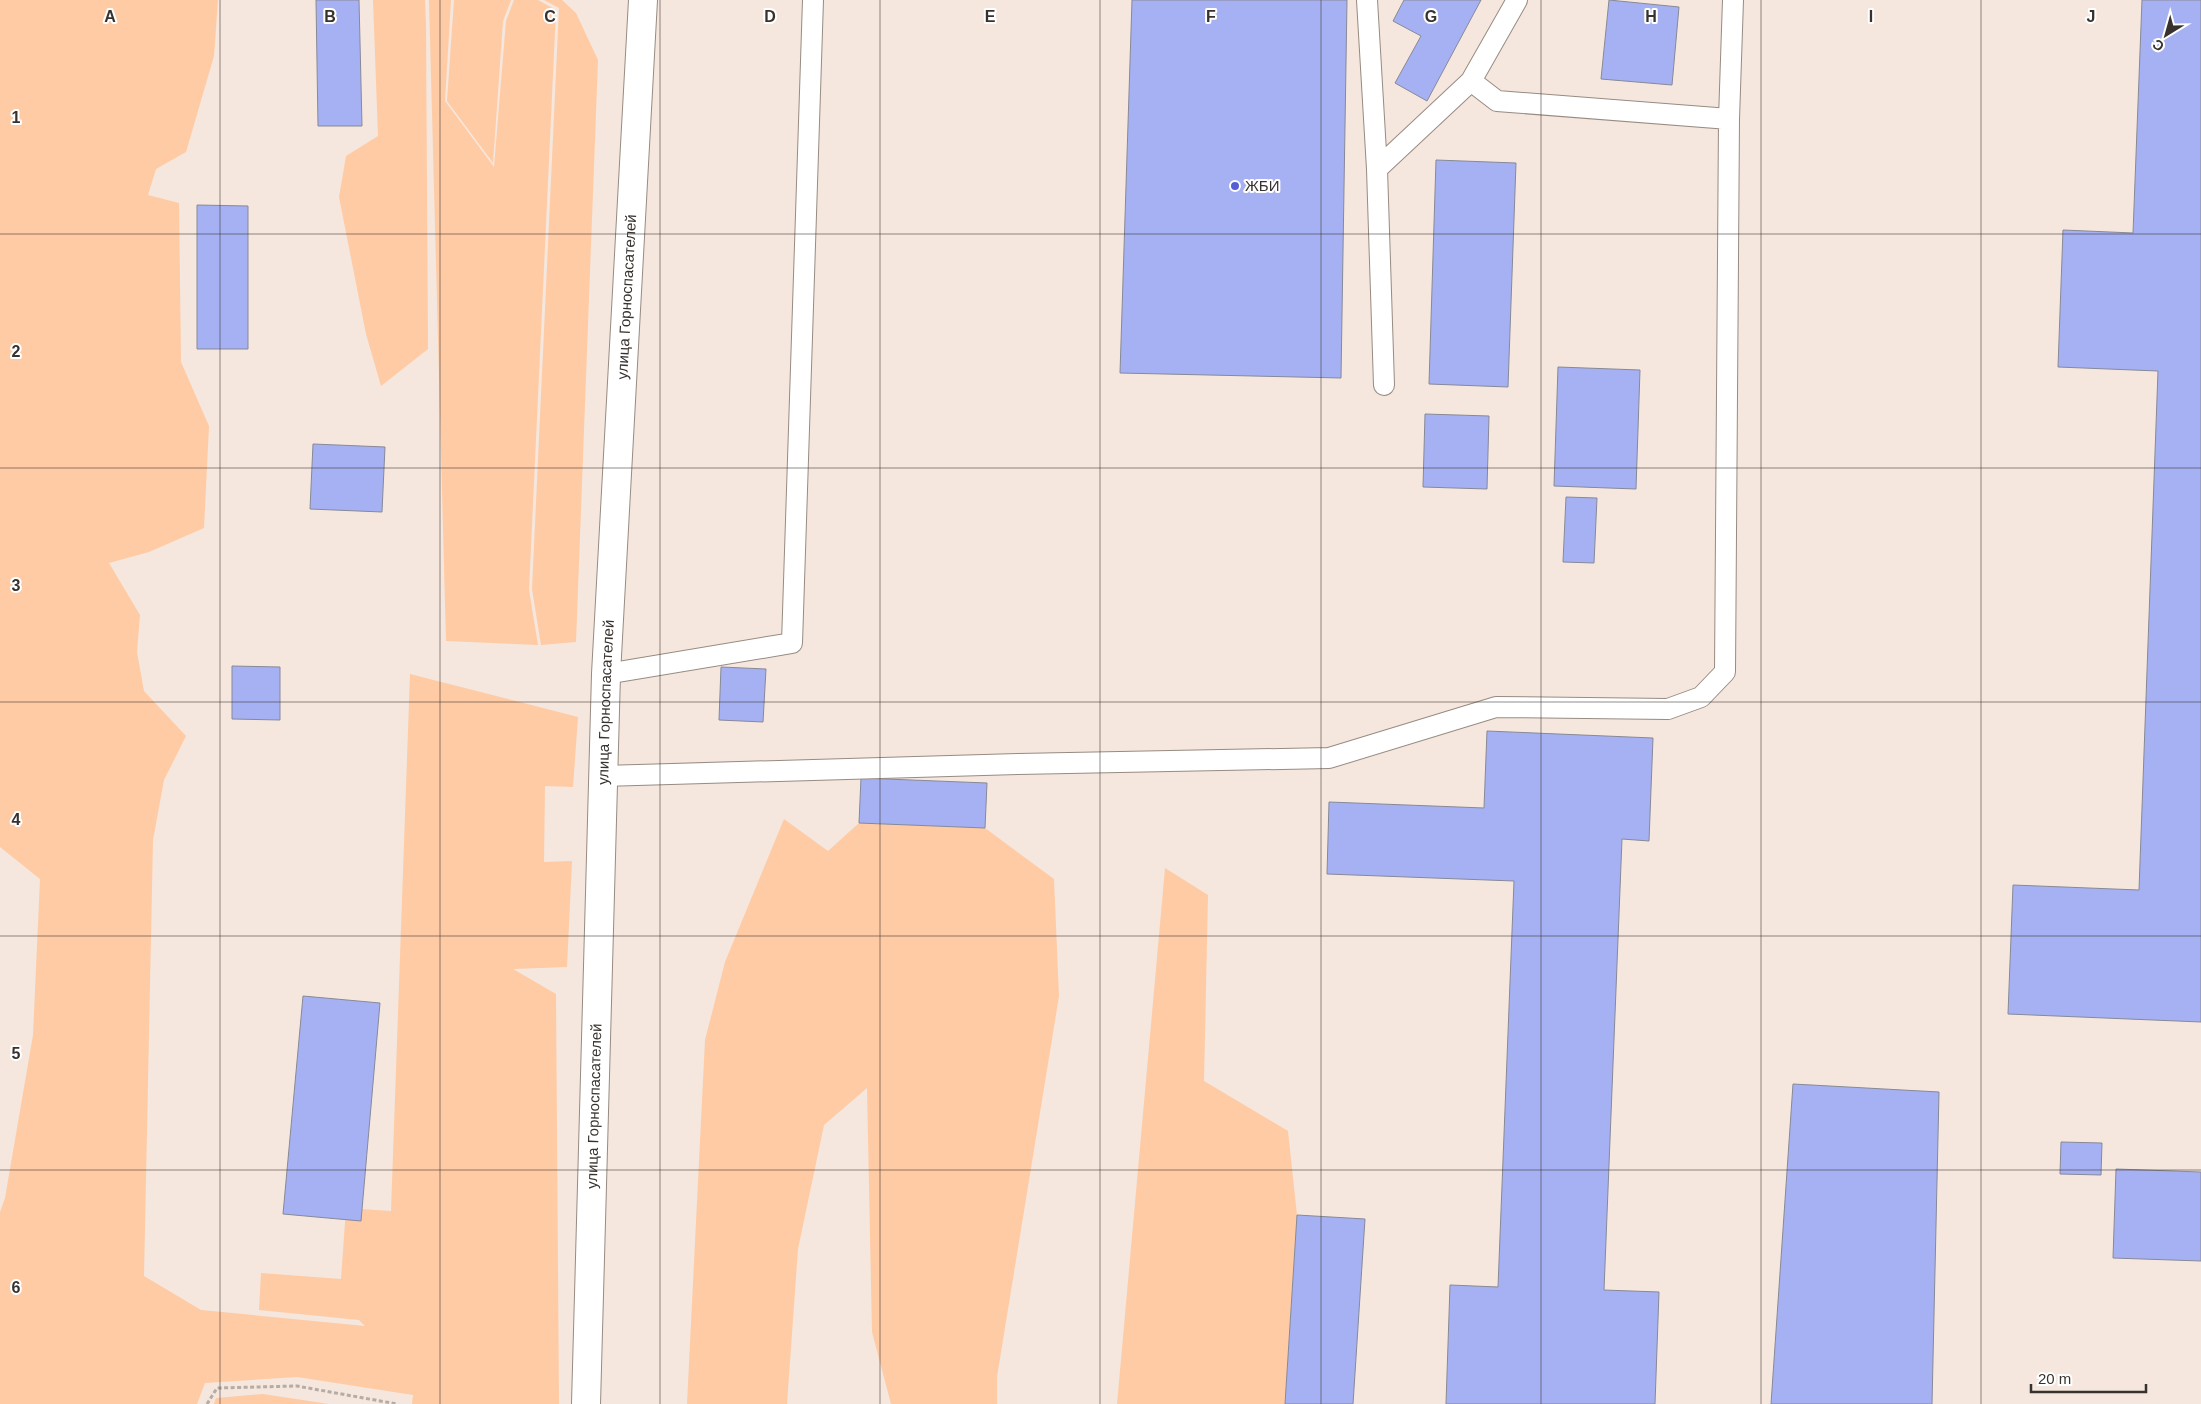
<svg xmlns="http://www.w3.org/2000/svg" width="2201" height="1404" font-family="Arial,sans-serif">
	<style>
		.green { fill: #fecba5 }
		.building { fill: #a6b1f4; stroke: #878997 }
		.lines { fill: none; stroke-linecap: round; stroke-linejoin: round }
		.service-casing { stroke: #978b82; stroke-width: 22 }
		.tertiary-casing { stroke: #978b82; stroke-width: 30 }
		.path { stroke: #b7aca4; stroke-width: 3; stroke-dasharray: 4 2.5; stroke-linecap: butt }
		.service { stroke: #fff; stroke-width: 20 }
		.tertiary { stroke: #fff; stroke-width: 28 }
		.grid { fill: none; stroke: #37322e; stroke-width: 1; stroke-opacity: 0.55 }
		.poi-dot { fill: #575dd4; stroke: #fff; stroke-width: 2 }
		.labels { text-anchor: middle; stroke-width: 4; stroke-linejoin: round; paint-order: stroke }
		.poi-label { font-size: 15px; fill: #37322e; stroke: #fff; text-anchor: start }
		.street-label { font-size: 15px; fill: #37322e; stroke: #fff }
		.grid-label { font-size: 16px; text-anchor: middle; font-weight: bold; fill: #37322e; stroke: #fff; stroke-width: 4; stroke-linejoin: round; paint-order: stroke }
	</style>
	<rect width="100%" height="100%" fill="#f5e7dd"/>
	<path class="green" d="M0 0H218L214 56 186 152 156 169 148 195 179 203 181 362 209 426 204 528 149 552 109 563 140 615 137 652 144 691 186 736 164 780 153 840 144 1276 201 1310 365 1326 359 1320 259 1310 261 1273 341 1279 346 1208 391 1211 410 674 578 717 573 787 545 786 544 862 572 861 567 967 513 969 556 994 559 1404H412L413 1395 297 1377 205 1383 197 1404H0V1212L5 1198 33 1035 40 879 0 847Z
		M373 0H425L426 25 428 349 381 386 366 334 339 197 346 156 378 136Z
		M429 0H451L445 101 494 167 506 21 514 0H538L556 10 529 590 538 645 446 641Z
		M454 0H511L503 21 493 163 447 101Z
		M544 0H562L576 13 598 60 576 642 541 645 532 589 559 8Z
		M784 819 828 851 859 823 985 828 1054 879 1059 996 997 1377V1404H891L872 1332 867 1088 824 1125 798 1249 787 1404H687L705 1040 725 962Z
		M1165 868 1208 895 1204 1081 1288 1131 1297 1215 1285 1404H1117Z
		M263 1394 329 1404H214L216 1398Z"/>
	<path class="building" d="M316 0H359L362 126H318Z
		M1132 0H1347L1341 378 1120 373Z
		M1404 0H1481L1427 101 1395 83 1421 36 1393 21Z
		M1609 0 1679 7 1672 85 1601 79Z
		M2142 0H2201V1022L2008 1014 2013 885 2139 890 2158 371 2058 367 2063 230 2133 233Z
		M1436 160 1516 163 1508 387 1429 384Z
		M197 205 248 206V349H197Z
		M1558 367 1640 370 1636 489 1554 486Z
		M1425 414 1489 416 1487 489 1423 487Z
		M313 444 385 447 382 512 310 509Z
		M1566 497 1597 498 1594 563 1563 562Z
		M232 666 280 667V720L232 719Z
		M721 667 766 669 763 722 719 720Z
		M1487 731 1653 738 1649 841 1622 839 1604 1290 1659 1292 1655 1404H1446L1450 1285 1498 1287 1514 881 1327 874 1329 802 1484 808Z
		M861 778 987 783 985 828 859 823Z
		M303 996 380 1003 361 1221 283 1214Z
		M1793 1084 1939 1092 1932 1404H1771Z
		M2061 1142 2102 1143 2101 1175 2060 1174Z
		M2116 1169 2201 1172V1261L2113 1258Z
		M1297 1215 1365 1219 1353 1404H1285Z"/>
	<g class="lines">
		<defs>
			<path id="service" d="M1367 0 1377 169 1384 385
				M1517 0 1471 81 1497 101 1729 119
				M1377 169 1471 81
				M606 674 792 643 813 0
				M603 776 1018 764 1329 758 1496 707 1668 709 1701 697 1725 672 1729 119 1733 0"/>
			<g id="tertiary">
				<path id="s1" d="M586 1404 606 674 643 0"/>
			</g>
		</defs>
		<use href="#service" class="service-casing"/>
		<use href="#tertiary" class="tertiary-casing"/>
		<path class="path" d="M207 1404 217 1388 297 1386 397 1404"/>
		<use href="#service" class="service"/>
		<use href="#tertiary" class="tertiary"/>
	</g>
	<path class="grid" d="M220 0V1404M440 0V1404M660 0V1404M880 0V1404M1100 0V1404M1321 0V1404M1541 0V1404M1761 0V1404M1981 0V1404M0 234H2201M0 468H2201M0 702H2201M0 936H2201M0 1170H2201"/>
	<circle class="poi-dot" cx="1235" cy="186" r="5"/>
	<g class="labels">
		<g class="poi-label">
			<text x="1245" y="191">ЖБИ</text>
		</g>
		<g class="street-label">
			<text dy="5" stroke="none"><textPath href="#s1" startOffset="1108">улица Горноспасателей</textPath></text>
			<text dy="5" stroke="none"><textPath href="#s1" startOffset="702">улица Горноспасателей</textPath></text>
			<text dy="5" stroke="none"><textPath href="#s1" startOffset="298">улица Горноспасателей</textPath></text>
		</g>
	</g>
	<g class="grid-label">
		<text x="110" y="22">A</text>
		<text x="330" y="22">B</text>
		<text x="550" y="22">C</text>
		<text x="770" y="22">D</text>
		<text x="990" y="22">E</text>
		<text x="1211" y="22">F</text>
		<text x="1431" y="22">G</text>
		<text x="1651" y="22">H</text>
		<text x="1871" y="22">I</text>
		<text x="2091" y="22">J</text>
		<text x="16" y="123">1</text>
		<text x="16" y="357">2</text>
		<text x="16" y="591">3</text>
		<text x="16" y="825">4</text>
		<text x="16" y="1059">5</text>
		<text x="16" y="1293">6</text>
	</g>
	<g transform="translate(2166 35) rotate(217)" stroke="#ffffff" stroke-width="4" paint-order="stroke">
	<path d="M0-4L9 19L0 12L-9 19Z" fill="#37322e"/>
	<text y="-8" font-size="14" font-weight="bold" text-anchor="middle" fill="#37322e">С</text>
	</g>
	<path d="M2031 1384v8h115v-8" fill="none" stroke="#37322e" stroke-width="2.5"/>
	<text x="2038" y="1384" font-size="15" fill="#37322e" stroke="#ffffff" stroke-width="4" paint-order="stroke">20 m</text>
</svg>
